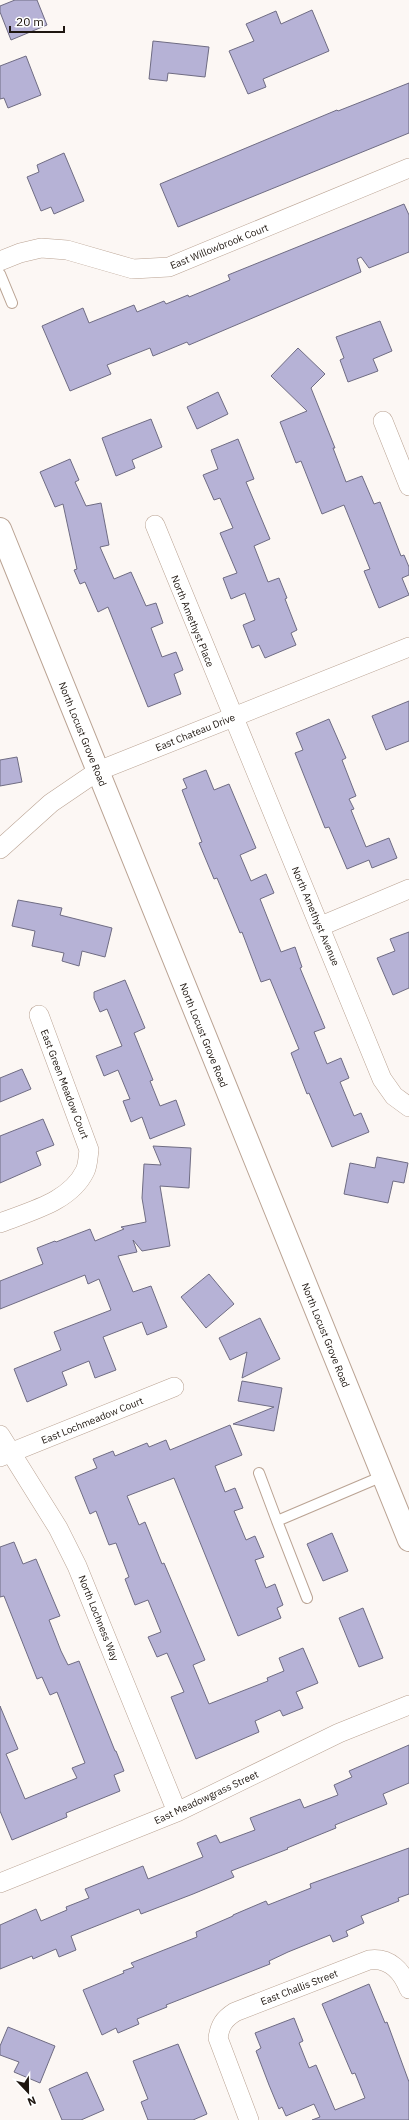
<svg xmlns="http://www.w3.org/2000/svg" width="409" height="2120" font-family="'IBM Plex Sans',sans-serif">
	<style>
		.building { fill: #b6b2d6; stroke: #6f6c83 }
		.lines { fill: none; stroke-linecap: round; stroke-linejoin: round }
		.lane-casing { stroke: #baa393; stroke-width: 12 }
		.street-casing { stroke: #baa393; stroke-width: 20 }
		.secondary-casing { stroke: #baa393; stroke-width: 24 }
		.lane { stroke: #fff; stroke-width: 10 }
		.street { stroke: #fff; stroke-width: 19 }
		.secondary { stroke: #fff; stroke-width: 22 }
		.labels { text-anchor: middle; stroke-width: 3.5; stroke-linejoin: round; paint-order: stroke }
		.street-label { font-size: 10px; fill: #1e1610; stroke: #fff }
	</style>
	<rect width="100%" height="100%" fill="#fcf7f4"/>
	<path class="building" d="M15 0H37L47 25 11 40 0 12V6Z
		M312 10 329 51 263 79 266 87 248 94 229 51 254 41 246 24 276 11 281 24Z
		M153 41 209 47 205 77 168 73 167 81 149 79Z
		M26 56 41 95 8 108 4 98 0 99V66Z
		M409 83V133L178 227 160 184 337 110 338 111Z
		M64 153 84 201 54 214 51 207 41 211 27 177 39 172 37 165Z
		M404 204 409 215V252L369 268 361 257 357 259 361 272 189 345 187 342 153 356 150 348 107 365 111 374 70 391 42 326 83 308 89 323 134 305 137 312 164 301 166 304 188 295 189 297 230 280 228 275Z
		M380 321 392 351 373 359 378 371 348 382 340 360 344 358 336 337Z
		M298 348 325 374 311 388 335 448H333L346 482 362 476 374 504 380 502 401 556 404 555 409 567V575L402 578 409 595 379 608 364 571 370 569 344 505 322 514 301 461 296 463 280 422 307 411 271 376Z
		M218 392 228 414 197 429 187 407Z
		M151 419 162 447 132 460 135 468 116 476 102 438Z
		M238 439 254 479 246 482 270 539 254 546 268 582 279 578 287 598 285 599 297 630 291 633 296 645 265 658 259 645 252 648 243 625 255 620 245 593 231 599 223 578 237 573 220 533 233 528 220 498 214 500 203 475 218 469 211 450Z
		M70 459 79 480 75 482 86 506 101 503 109 545 100 547 114 579 131 572 146 606 156 603 163 623 151 628 162 657 176 652 183 670 174 674 181 694 148 707 108 607 98 612 85 582 80 584 74 570 77 569 63 504 55 507 40 472Z
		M409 701V741L386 750 372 716Z
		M329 719 346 758 342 760 356 796 349 799 354 809 351 810 366 847 389 838 397 858 372 868 369 860 347 869 329 827 325 828 295 753 303 750 296 733Z
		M17 757 22 782 0 786V760Z
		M206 770 214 790 229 784 256 848 240 855 251 881 266 874 274 893 260 899 281 952 295 947 302 967 300 968 325 1028 314 1032 327 1064 341 1058 349 1078 340 1082 354 1116 361 1113 369 1132 332 1147 309 1093 307 1094 291 1053 299 1049 270 979 261 982 242 932 240 933 217 878 214 879 199 843 202 842 182 790 187 788 183 779Z
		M18 900 62 908 60 915 112 928 105 957 82 951 79 966 62 961 64 953 32 946 35 931 12 926Z
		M409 932V988L393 995 377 958 395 951 390 939Z
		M125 980 145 1028 134 1033 153 1080 150 1081 160 1106 176 1100 185 1125 150 1139 142 1117 131 1122 123 1101 130 1099 118 1070 104 1076 96 1056 122 1046 107 1009 100 1012 94 998V992Z
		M22 1069 31 1089 0 1102V1078Z
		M43 1119 54 1145 36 1152 41 1165 0 1183V1136Z
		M153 1146 191 1148 189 1188 160 1186 170 1246 142 1251 133 1240 137 1252 118 1256 133 1292 151 1286 167 1327 147 1335 142 1322 103 1337 116 1370 95 1378 89 1361 62 1372 67 1385 27 1402 14 1369 61 1350 54 1332 111 1310 99 1279 88 1284 85 1275 0 1309V1281L43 1264 37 1248 55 1241 56 1242 90 1229 95 1241 124 1229 121 1227 146 1222 142 1198 144 1164 161 1165Z
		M377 1157 408 1163 404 1183 393 1181 388 1203 344 1194 350 1163 375 1168Z
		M209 1274 234 1304 206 1328 181 1297Z
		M260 1318 280 1359 242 1378 247 1352 230 1360 219 1338Z
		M242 1381 282 1388 274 1431 233 1424 274 1407 238 1401Z
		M230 1425 242 1455 215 1466 225 1492 235 1488 243 1508 234 1511 246 1540 255 1536 264 1557 255 1560 266 1588 275 1584 283 1605 277 1608 281 1618 238 1636 174 1478 127 1496 139 1525 145 1522 162 1564 164 1563 205 1660 193 1665 209 1704 268 1681 267 1678 284 1671 279 1658 303 1648 318 1683 296 1692 303 1708 283 1716 280 1710 255 1721 259 1732 196 1759 171 1697 184 1692 167 1653 157 1657 148 1637 161 1632 148 1600 135 1605 125 1579 129 1577 116 1543 109 1545 96 1511 90 1514 75 1477 97 1468 93 1459 113 1451 115 1456 147 1443 149 1447 166 1440 170 1450Z
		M332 1533 348 1571 323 1581 307 1544Z
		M14 1542 23 1564 36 1559 60 1616 49 1620 61 1651 68 1665 79 1661 115 1751H116L124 1771 114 1775 120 1791 66 1813 67 1817 12 1840 0 1811V1706L18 1749 6 1754 25 1799 77 1778 72 1768 85 1763 57 1692 50 1695 42 1677 37 1679 4 1596 0 1597V1547Z
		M363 1608 383 1658 359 1667 339 1618Z
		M409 1745V1783L383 1794 387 1804 335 1825 336 1828 287 1848 288 1849 231 1871 234 1877 193 1894 141 1914 139 1909 71 1936 76 1950 59 1957 56 1949 33 1959 32 1956 0 1969V1925L36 1909 41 1921 67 1910 66 1907 89 1898 85 1889 143 1866 148 1879 203 1857 197 1843 216 1835 220 1843 255 1830 250 1818 300 1799 304 1808 338 1795 334 1785 352 1777 349 1771Z
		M409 1848V1894L398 1898 399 1901 361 1916 364 1923 346 1931 348 1936 333 1942 330 1935 288 1952 269 1961 270 1964 166 2005 167 2007 137 2019 139 2024 118 2033 116 2028 102 2035 83 1990 124 1973 123 1971 134 1967 131 1963 197 1937 196 1932 233 1916V1915L266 1901 268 1905 311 1888 310 1884Z
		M369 1984 385 2023 387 2022 409 2082V2120H312L320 2117 314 2104 286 2116 282 2107 279 2109 269 2085 256 2051 261 2048 255 2033 294 2018 303 2041 299 2043 309 2068 316 2065 335 2110 365 2098 355 2073 352 2074 322 2004Z
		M8 2027 55 2046 40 2083 14 2072 19 2062 0 2055V2046Z
		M178 2044 207 2114 193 2120H148L141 2102 148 2099 133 2061Z
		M87 2072 104 2110 81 2120H62L49 2089Z"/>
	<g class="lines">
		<defs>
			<path id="lane" d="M0 274 12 303
				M259 1473 277 1521
				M307 1598 277 1521 383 1476"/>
			<path id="street" d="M0 261 20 253 41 248 67 250 133 269 169 267 409 168
				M383 421 409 486
				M155 525C229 710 308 894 382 1079L394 1096 409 1107
				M0 849 51 803 98 771 409 647
				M321 926 409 889
				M0 1223C30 1211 70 1202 85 1171 88 1165 88 1156 89 1150L39 1015
				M0 1435 58 1528 77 1566 177 1812
				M0 1457 174 1387
				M0 1883 177 1812 339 1733 409 1705
				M249 2120 218 2038C220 2025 224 2019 235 2012L369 1960C390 1957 402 1971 409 1989"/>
			<path id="secondary" d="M0 529 409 1540"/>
		</defs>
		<use href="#lane" class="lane-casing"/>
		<use href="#street" class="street-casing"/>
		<use href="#secondary" class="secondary-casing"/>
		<use href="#lane" class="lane"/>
		<use href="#street" class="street"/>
		<use href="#secondary" class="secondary"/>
	</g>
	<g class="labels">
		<g class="street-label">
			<text transform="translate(219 246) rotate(-22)" y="4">East Willowbrook Court</text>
			<text transform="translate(193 621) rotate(68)" y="4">North Amethyst Place</text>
			<text transform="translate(195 732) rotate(-22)" y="4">East Chateau Drive</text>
			<text transform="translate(83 734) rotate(68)" y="4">North Locust Grove Road</text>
			<text transform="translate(316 916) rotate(67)" y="4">North Amethyst Avenue</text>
			<text transform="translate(204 1035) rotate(68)" y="4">North Locust Grove Road</text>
			<text transform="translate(65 1084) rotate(69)" y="4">East Green Meadow Court</text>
			<text transform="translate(326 1335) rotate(68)" y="4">North Locust Grove Road</text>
			<text transform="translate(92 1420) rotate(-22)" y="4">East Lochmeadow Court</text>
			<text transform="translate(99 1618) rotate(68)" y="4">North Lochness Way</text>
			<text transform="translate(206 1797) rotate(-25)" y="4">East Meadowgrass Street</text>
			<text transform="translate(299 1987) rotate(-21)" y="4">East Challis Street</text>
		</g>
	</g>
	<g transform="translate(28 2092) rotate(158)" stroke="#ffffff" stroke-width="3" paint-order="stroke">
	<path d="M0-3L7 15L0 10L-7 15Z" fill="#1e1610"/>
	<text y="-6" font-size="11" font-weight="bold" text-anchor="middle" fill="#1e1610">N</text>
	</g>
	<path d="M10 26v6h54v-6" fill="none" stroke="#1e1610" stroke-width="2"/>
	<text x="16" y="26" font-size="12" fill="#1e1610" stroke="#ffffff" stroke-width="3" paint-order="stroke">20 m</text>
</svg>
